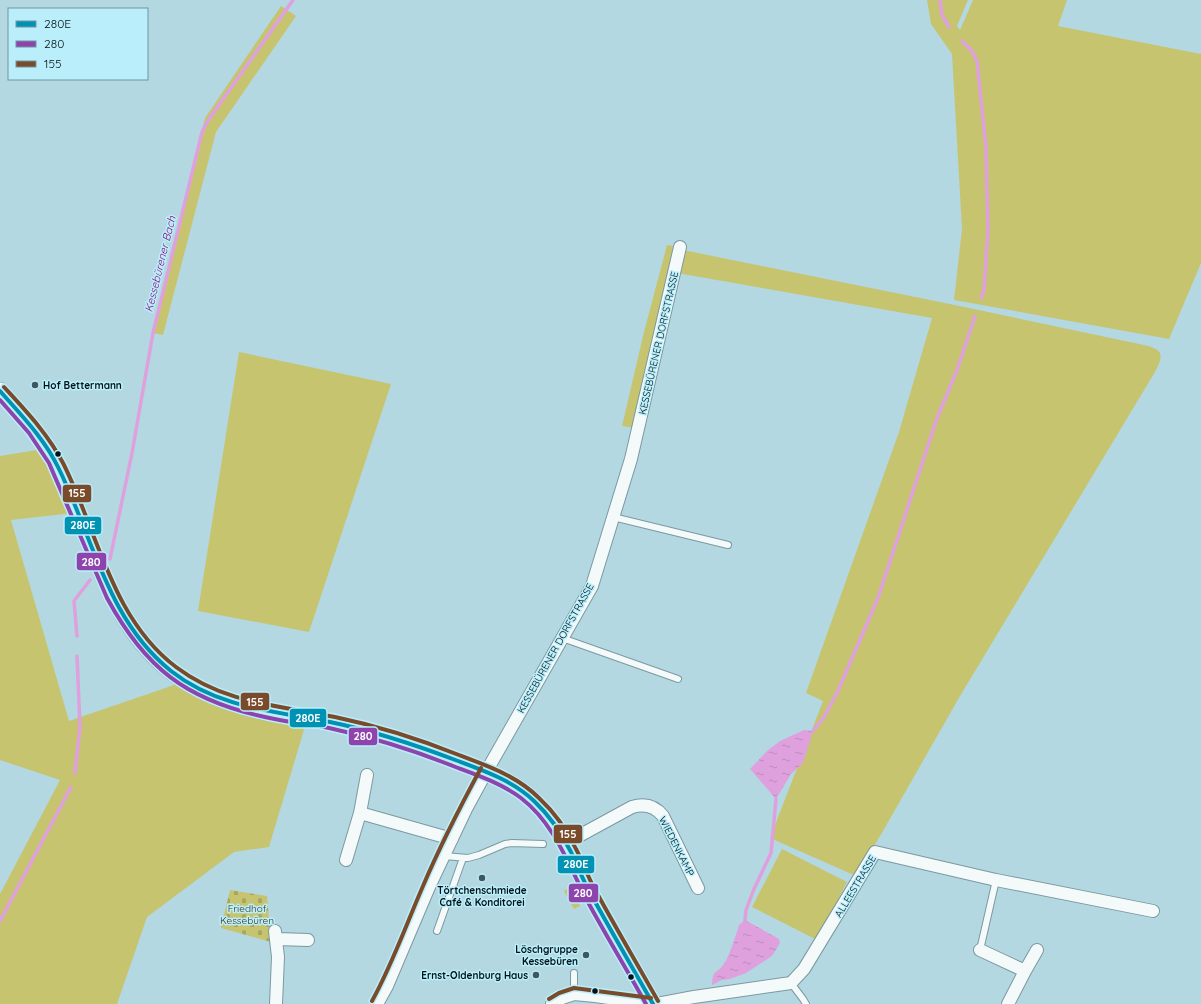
<svg xmlns="http://www.w3.org/2000/svg" width="1201" height="1004" font-family="Quicksand,sans-serif">
	<style>
		.green { fill: #c7c46f }
		.cemetery { fill: url(#cemetery-stones) }
		.water { fill: url(#water-ripples) }
		.lines { fill: none; stroke-linecap: round; stroke-linejoin: round }
		.stream { stroke: #dea1de; stroke-width: 3.5 }
		.lane-casing { stroke: #7c99a0; stroke-width: 8 }
		.street-casing { stroke: #7c99a0; stroke-width: 14 }
		.secondary-casing { stroke: #7c99a0; stroke-width: 18 }
		.lane { stroke: #f4f9fa; stroke-width: 6 }
		.street { stroke: #f4f9fa; stroke-width: 12 }
		.secondary { stroke: #f4f9fa; stroke-width: 17 }
		.bus-1-casing { stroke: #baeefb; stroke-width: 7 }
		.bus-2-casing { stroke: #baeefb; stroke-width: 7 }
		.bus-3-casing { stroke: #baeefb; stroke-width: 7 }
		.bus-1 { stroke: #0092b3; stroke-width: 4 }
		.bus-2 { stroke: #8e44ad; stroke-width: 4 }
		.bus-3 { stroke: #7a4b2a; stroke-width: 4 }
		.poi-dot { fill: #3f575e; stroke: #baeefb; stroke-width: 1.5 }
		.bus-dot { fill: #001117; stroke: #baeefb; stroke-width: 1.5 }
		.labels { text-anchor: middle; stroke-width: 3; stroke-linejoin: round; paint-order: stroke }
		.street-label { font-size: 10px; fill: #001117; stroke: #baeefb }
		.poi-label { font-size: 10px; font-weight: bold; fill: #001117; stroke: #baeefb; text-anchor: end }
		.park-label { font-size: 10px; fill: #3d361f; stroke: #baeefb }
		.water-label { font-size: 11px; font-style: italic; fill: #8e0e7e; stroke: #baeefb }
		.line-badge { stroke: #baeefb; stroke-width: 1.5 }
		.badge-label { font-size: 11px; text-anchor: middle; font-weight: bold; fill: #fff }
	</style>
	<defs>
		<pattern id="cemetery-stones" width="16" height="16" patternUnits="userSpaceOnUse"><rect width="16" height="16" fill="#c7c46f"/><path d="M2 7V4a2 2 0 0 1 4 0v3zM10 15v-3a2 2 0 0 1 4 0v3z" fill="#a9a75f"/></pattern>
		<pattern id="water-ripples" width="26" height="14" patternUnits="userSpaceOnUse"><rect width="26" height="14" fill="#dea1de"/><path d="M2 4q2-2 4 0t4 0M15 11q2-2 4 0t4 0" fill="none" stroke="#bd8abe"/></pattern>
	</defs>
	<rect width="100%" height="100%" fill="#b3d8e1"/>
	<path class="green" d="M927 0H968L957 26 960 30 973 0H1067L1058 26 1201 54V263L1169 339 954 300 962 229 952 54 931 24Z
		M281 6 296 16 216 132 163 335 153 333 205 118Z
		M667 245 679 247 635 428 622 426 644 332Z
		M683 250 950 304 1144 345C1165 350 1163 356 1155 372L960 696 883 831 856 876 770 838 823 701 806 693 899 432 932 318 677 273Z
		M239 352 391 384 309 632 198 611Z
		M43 449 73 513 11 520 69 721 180 683 306 723 269 847 234 852 147 917 117 1004H0V894L60 780 0 760V456Z
		M782 849 847 882 817 940 752 907Z
		M570 887 580 906 574 909 564 891Z"/>
	<path class="cemetery" d="M230 890 267 896 271 942 221 928Z"/>
	<path class="water" d="M804 730 813 731 803 763 791 774 776 799 750 769 768 750 780 741Z
		M745 920 779 939 780 943 772 956 746 973 730 979 722 980 712 985C713 968 716 975 724 964 729 957 736 935 739 925Z"/>
	<g class="lines">
		<path class="stream" d="M940 0 942 15 949 27
			M962 41 972 51 977 61 986 148 988 229 984 290 981 298
			M110 559 132 453 153 333 202 132 209 119 293 0
			M77 636 74 601 90 580
			M813 731 824 717 837 693 878 598 937 418 957 370 975 316
			M75 773 80 727 77 656
			M745 920 746 910 754 889 771 853 776 799
			M0 921 71 787"/>
		<defs>
			<path id="lane" d="M613 517 728 545
				M562 638 678 679
				M444 856 468 858 479 855 505 844 512 843 543 844
				M437 931 463 858
				M980 950 996 880
				M791 983 803 999 806 1004
				M574 994V973"/>
			<path id="street" d="M360 813 452 839
				M566 843 632 807C645 803 655 806 663 816L698 888
				M346 860 360 813 367 775
				M275 931 278 957 276 1004
				M277 939 308 940
				M980 950 1025 971 1008 1004
				M1025 971 1037 950
				M377 1004 387 986 429 887 466 809 490 765 592 586 631 459 680 247
				M552 1004 562 998 574 994 595 996 650 1004
				M657 1004 694 997 791 983 804 969 875 852 996 880 1153 911"/>
			<path id="secondary" d="M0 391C17 410 38 432 51 454 61 470 68 489 75 507 99 565 119 630 171 671 199 692 234 705 268 712 288 716 309 718 329 722 374 731 416 744 458 761 485 771 513 781 534 801 546 813 558 829 566 843 575 858 580 876 589 891 609 929 632 966 653 1004"/>
		</defs>
		<use href="#lane" class="lane-casing"/>
		<use href="#street" class="street-casing"/>
		<use href="#secondary" class="secondary-casing"/>
		<use href="#lane" class="lane"/>
		<use href="#street" class="street"/>
		<use href="#secondary" class="secondary"/>
		<defs>
			<path id="bus-1" d="M0 391C21 415 44 438 58 467 93 537 107 620 171 671 218 708 274 711 330 722 374 731 416 745 458 761 485 771 513 781 534 801 549 815 562 834 571 852 576 863 581 875 587 887 608 926 631 965 653 1004"/>
			<path id="bus-2" d="M0 400 29 433 49 463 107 598C145 668 186 700 265 717 286 722 308 724 329 728 371 737 413 750 453 766 477 775 501 783 521 798 556 825 569 867 589 904 607 937 627 970 646 1004"/>
			<path id="bus-3" d="M4 387C26 411 48 434 63 463 98 532 111 618 176 667 225 704 278 705 335 717 378 726 419 739 459 755 488 766 517 776 539 798 554 812 567 830 576 849 582 860 586 872 592 884 613 923 636 962 658 1001
				M549 999 559 993 574 988 651 998
				M372 1001C392 965 406 925 423 886 440 846 460 807 481 768"/>
		</defs>
		<use href="#bus-1" class="bus-1-casing"/>
		<use href="#bus-2" class="bus-2-casing"/>
		<use href="#bus-3" class="bus-3-casing"/>
		<use href="#bus-1" class="bus-1"/>
		<use href="#bus-2" class="bus-2"/>
		<use href="#bus-3" class="bus-3"/>
	</g>
	<g class="poi-dot">
		<circle cx="35" cy="385" r="4"/>
		<circle cx="482" cy="878" r="4"/>
		<circle cx="586" cy="955" r="4"/>
		<circle cx="536" cy="975" r="4"/>
	</g>
	<g class="bus-dot">
		<circle cx="58" cy="454" r="3.5"/>
		<circle cx="631" cy="977" r="3.5"/>
		<circle cx="595" cy="991" r="3.5"/>
	</g>
	<g class="labels">
		<g class="street-label">
			<text transform="translate(658 343) rotate(-77)" y="4">KESSEBÜRENER DORFSTRASSE</text>
			<text transform="translate(555 648) rotate(-61)" y="4">KESSEBÜRENER DORFSTRASSE</text>
			<text transform="translate(677 846) rotate(63)" y="4">WIEDENKAMP</text>
			<text transform="translate(855 886) rotate(-59)" y="4">ALLEESTRASSE</text>
		</g>
		<g class="poi-label">
			<text x="43" y="389" text-anchor="start">Hof Bettermann</text>
			<text x="482" y="894" text-anchor="middle">Törtchenschmiede<tspan x="482" dy="12">Café &amp; Konditorei</tspan></text>
			<text x="578" y="953">Löschgruppe<tspan x="578" dy="12">Kessebüren</tspan></text>
			<text x="528" y="979">Ernst-Oldenburg Haus</text>
		</g>
		<g class="park-label">
			<text x="247" y="912">Friedhof<tspan x="247" dy="12">Kessebüren</tspan></text>
		</g>
		<g class="water-label">
			<text transform="translate(160 264) rotate(-76)" y="4">Kessebürener Bach</text>
		</g>
	</g>
	<g class="line-badge">
		<rect x="62" y="484" width="30" height="19" rx="4" fill="#7a4b2a"/>
		<rect x="64" y="516" width="38" height="19" rx="4" fill="#0092b3"/>
		<rect x="76" y="552" width="31" height="19" rx="4" fill="#8e44ad"/>
		<rect x="240" y="692" width="30" height="19" rx="4" fill="#7a4b2a"/>
		<rect x="289" y="708" width="38" height="20" rx="4" fill="#0092b3"/>
		<rect x="348" y="727" width="30" height="19" rx="4" fill="#8e44ad"/>
		<rect x="553" y="824" width="30" height="20" rx="4" fill="#7a4b2a"/>
		<rect x="557" y="855" width="38" height="19" rx="4" fill="#0092b3"/>
		<rect x="568" y="883" width="31" height="20" rx="4" fill="#8e44ad"/>
	</g>
	<g class="badge-label">
		<text x="77" y="497">155</text>
		<text x="83" y="529">280E</text>
		<text x="91" y="566">280</text>
		<text x="255" y="706">155</text>
		<text x="308" y="722">280E</text>
		<text x="363" y="740">280</text>
		<text x="568" y="838">155</text>
		<text x="576" y="868">280E</text>
		<text x="583" y="897">280</text>
	</g>
	<rect x="8" y="8" width="140" height="72" fill="#baeefb" stroke="#7096a0"/>
	<rect x="16" y="21" width="20" height="6" fill="#0092b3" stroke="#7096a0"/>
	<text x="44" y="28" font-size="12" fill="#001117">280E</text>
	<rect x="16" y="41" width="20" height="6" fill="#8e44ad" stroke="#7096a0"/>
	<text x="44" y="48" font-size="12" fill="#001117">280</text>
	<rect x="16" y="61" width="20" height="6" fill="#7a4b2a" stroke="#7096a0"/>
	<text x="44" y="68" font-size="12" fill="#001117">155</text>
</svg>
